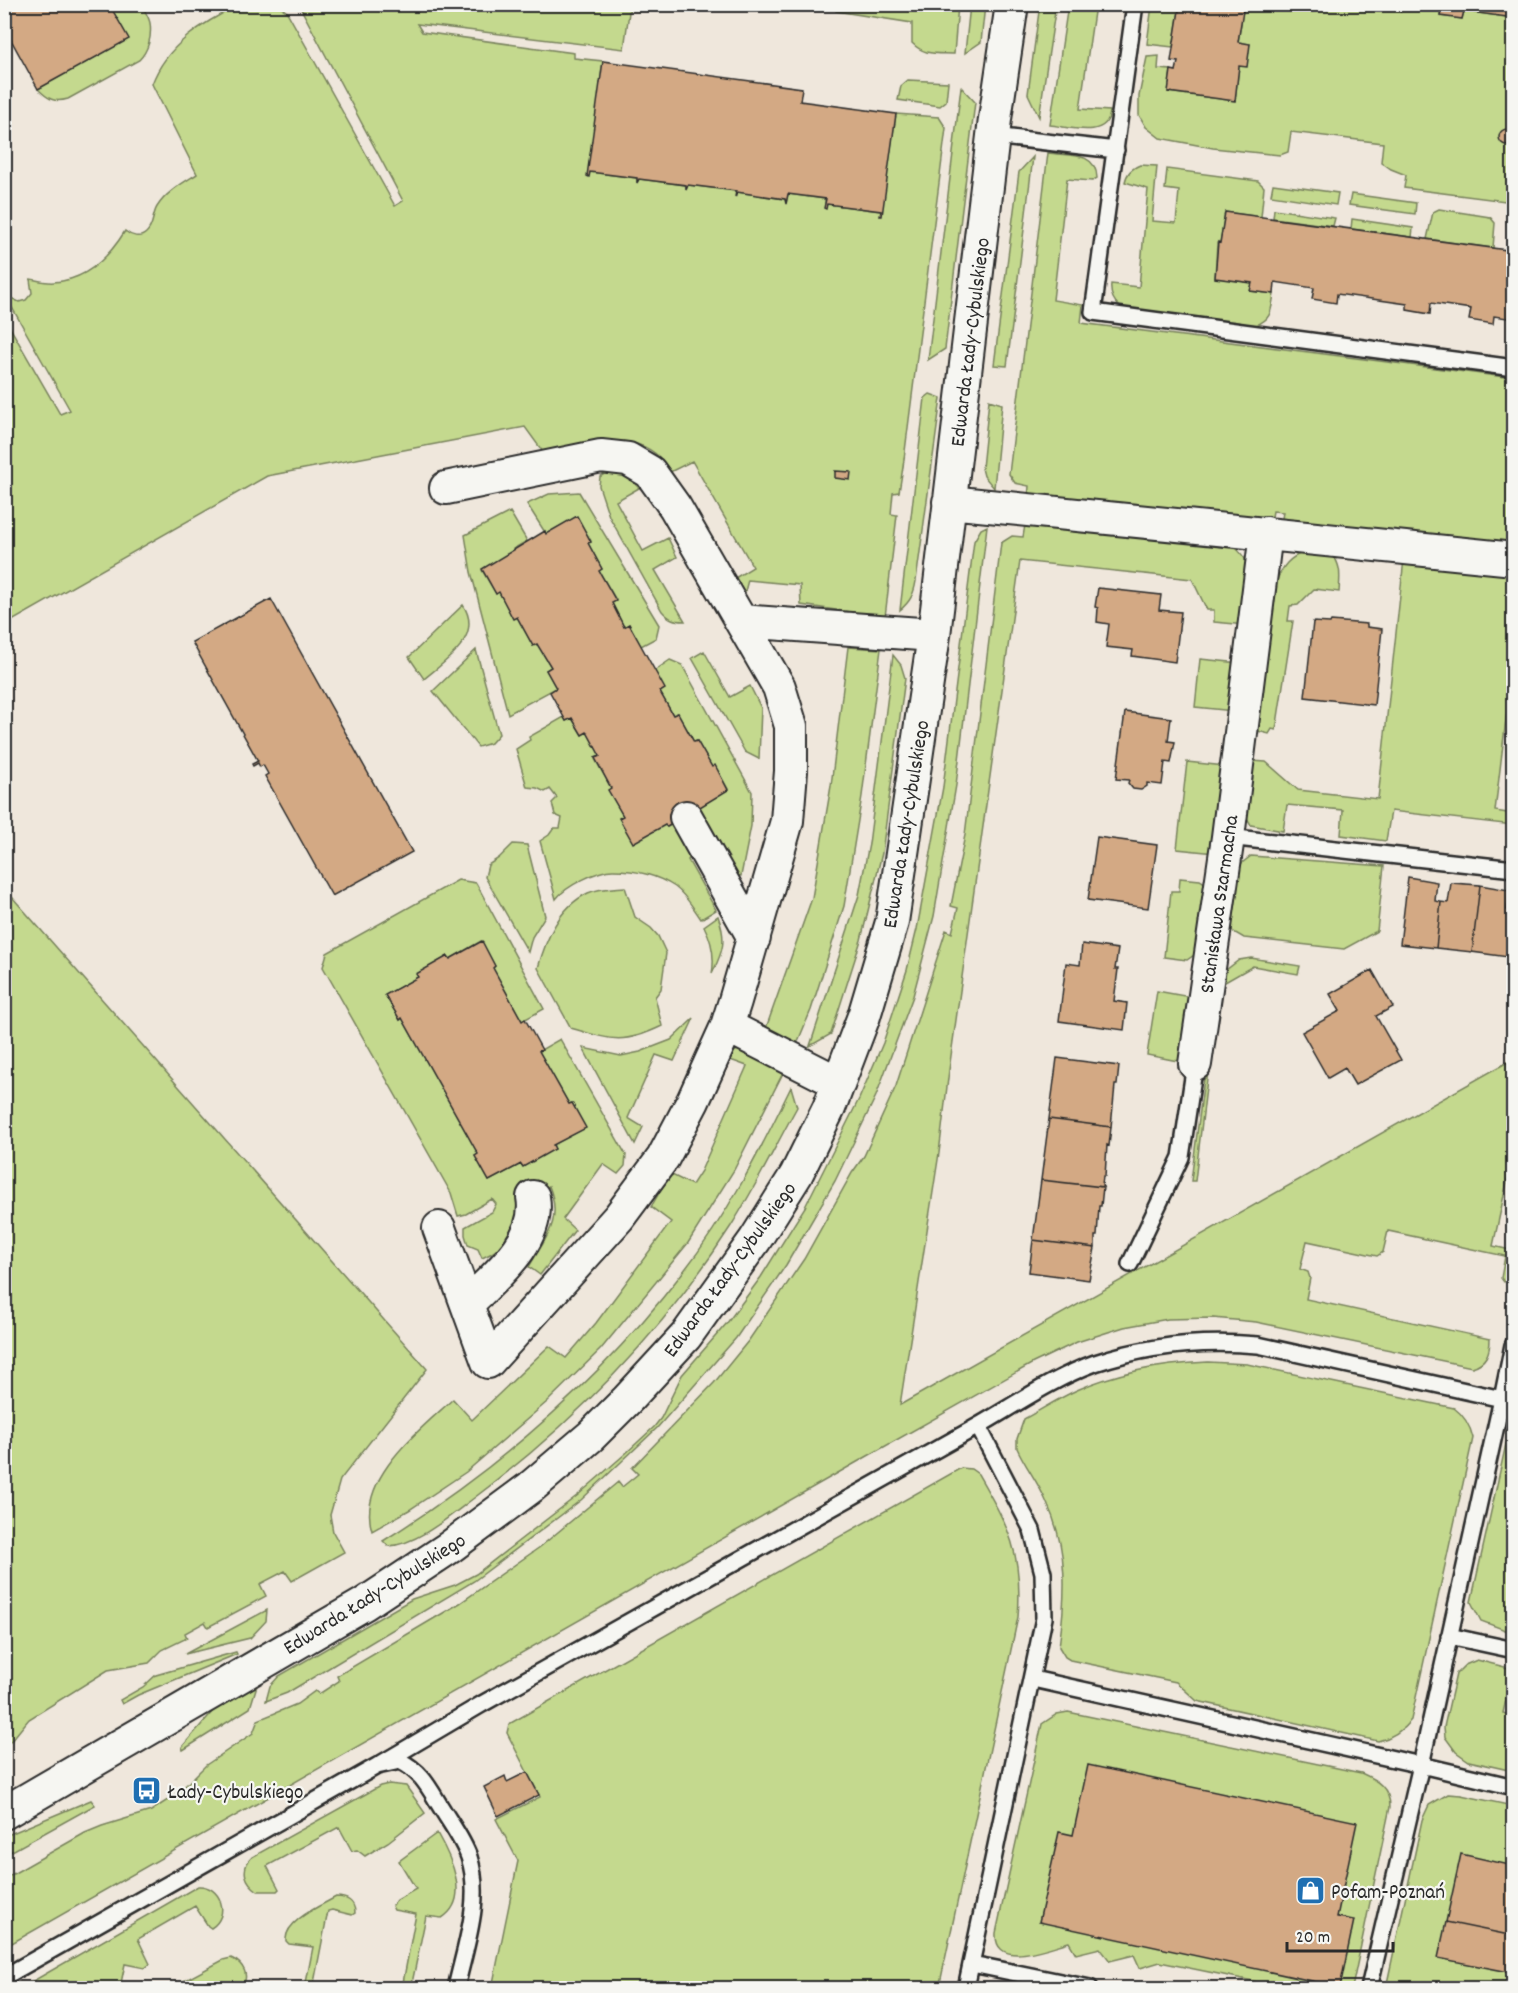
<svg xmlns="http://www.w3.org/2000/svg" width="1518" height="1993" font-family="Dekko,sans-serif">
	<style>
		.green { fill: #c4d98e; stroke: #78825c; stroke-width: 1.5 }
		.building { fill: #d3a984; stroke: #2b2b2b; stroke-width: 1.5 }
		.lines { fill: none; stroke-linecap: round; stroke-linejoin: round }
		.lane-casing { stroke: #2b2b2b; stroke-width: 20 }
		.street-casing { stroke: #2b2b2b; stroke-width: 36 }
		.lane { stroke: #f6f6f2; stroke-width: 15 }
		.street { stroke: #f6f6f2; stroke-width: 32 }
		.labels { text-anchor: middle; stroke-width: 4.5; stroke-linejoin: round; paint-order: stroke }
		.street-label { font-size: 21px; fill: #2b2b2b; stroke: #f6f6f2 }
		.poi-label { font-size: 21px; fill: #2b2b2b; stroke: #f6f6f2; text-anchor: start }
	</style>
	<rect width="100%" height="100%" fill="#efe7dc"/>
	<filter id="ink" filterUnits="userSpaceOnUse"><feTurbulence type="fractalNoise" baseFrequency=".0167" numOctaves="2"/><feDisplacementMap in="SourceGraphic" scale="12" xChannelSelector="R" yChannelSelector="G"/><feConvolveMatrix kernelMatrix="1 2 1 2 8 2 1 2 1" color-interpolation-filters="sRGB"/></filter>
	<g filter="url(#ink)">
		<path class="green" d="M1040 4 1056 5 1039 117 1028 94Z
			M1378 4V7L1401 11 1402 5H1442L1440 16 1462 19 1464 11 1513 18V202L1404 188 1406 175 1391 169 1381 162 1383 143 1291 132 1288 152 1280 155 1213 148 1160 138 1146 127 1139 115V96L1147 57 1159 56 1158 69 1171 70 1168 92 1235 101 1239 66 1250 44 1238 42 1244 5Z
			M109 5H143C144 11 149 17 150 23 152 37 148 51 139 60L68 99C54 103 48 99 38 89L128 39Z
			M239 5H278L287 12 395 206 403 201 299 5H630L624 49 417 24 422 32 574 53V58L603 61 590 172 637 178V183L639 179 686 185V190L688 185 736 191V197L737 192 785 199 786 203 788 194 825 199V206L827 204 881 211V216L896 114 939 117 946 128 903 467 899 492 893 493 891 514 897 515 885 617 801 605 800 585 748 580 743 599 730 581 753 567 692 461 670 472C667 468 663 462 659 457 631 428 577 445 543 452L525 427 267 476 5 625 4 317 60 414 70 410 5 295 19 302 26 300 32 293 30 279C38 280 46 283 54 282 86 280 109 257 125 231 131 236 140 239 146 233 154 226 152 215 157 207 166 192 183 183 197 174L152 84C166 45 204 22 239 5Z
			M836 5H958L954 54C936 53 925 56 912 43V23L836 11Z
			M970 5H985L981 42 965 53Z
			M1068 5H1095L1080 109 1110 111C1108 140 1069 127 1050 125Z
			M1152 5H1180L1173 47 1147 44Z
			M908 80 948 82 946 101 940 106 898 100 901 86Z
			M961 87 975 102 945 349 928 360Z
			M1048 153C1069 156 1096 151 1097 178L1092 181 1067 179 1053 300 1083 305 1081 323 1513 378V551L1281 525 1283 512 1273 511 1271 522 1028 499 1029 486 1015 483 1009 474Z
			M1033 157 1007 366 994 365 1019 172Z
			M1140 165 1157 166 1152 221 1176 223 1179 191 1165 189 1167 169 1258 181 1264 187 1261 217 1225 212 1220 243H1217L1215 277 1252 283 1251 291 1274 294C1271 310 1272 319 1256 325L1120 307C1113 301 1110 293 1111 284L1139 287 1148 189 1125 182C1127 173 1131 169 1140 165Z
			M1273 184 1338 193 1336 205 1271 195Z
			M1351 194 1416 203 1415 214 1349 205Z
			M1274 209 1335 218 1333 226 1273 218Z
			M1439 209 1490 217 1495 223 1493 248 1427 239 1433 212Z
			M1352 219 1413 228 1412 237 1351 229Z
			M930 394 941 398 916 581C914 594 910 602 900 610L925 398Z
			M989 400 1002 404 994 488 984 476 982 468Z
			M609 471 628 477 639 488 616 501 643 551 668 538 677 557 655 570 685 621C674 621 669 619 662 611L609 516 599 486 600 477Z
			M579 492 659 625 656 638 641 646 629 624 624 627 612 603 616 600 599 571 602 569 588 543 591 541 577 517 546 534 527 504 549 494Z
			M510 512 527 541 513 549 514 552 482 570 496 594 499 592 513 618 517 617 533 646 538 644 551 667 546 670 556 688 508 714 471 572 465 535Z
			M1025 525 1221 536C1262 564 1251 582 1246 625L1214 622V610H1207L1192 579 1020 561 949 1070 939 1153 900 1405 1513 1059V1154L1493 1246 1510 1250 1513 1255 1512 1276 1504 1282 1501 1278 1505 1256 1388 1231 1383 1252 1377 1256 1307 1241 1300 1269 1308 1272 1310 1278 1306 1299 1490 1339C1490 1353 1486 1363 1472 1367L1256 1322 1213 1318 1168 1319 1124 1327 1077 1342 1033 1363 859 1461 5 1947 4 1879 85 1833 102 1826 151 1811 177 1794 206 1765 253 1733 258 1720 297 1704 315 1691 319 1694 339 1681 337 1676 460 1603 540 1547 618 1482 622 1487 638 1474 632 1468 714 1383 749 1340 804 1259 852 1173 864 1156 896 1086 946 930 952 933 958 908 951 906 965 835 1001 543 1012 536 1023 537Z
			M987 526 956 785 934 916 923 958 913 996 876 1096 835 1181 786 1265 736 1338 657 1428 581 1500 474 1581 287 1693 266 1701 270 1686 279 1676 412 1599 455 1585 476 1574 578 1495 625 1454 654 1427 661 1418 682 1375 727 1323 761 1277 805 1207 859 1099 883 1043 907 970 917 929 943 787 974 541 981 529Z
			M1305 552 1331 553C1342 565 1340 577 1339 592L1314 589 1298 605 1290 606 1288 621H1293L1276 730 1272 729 1269 734 1258 731 1252 725 1276 582C1282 567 1289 557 1305 552Z
			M1404 559 1513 571V661L1495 811 1513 814V825L1391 811 1386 841 1341 835 1343 810 1287 805 1283 831 1251 825 1245 814 1252 761 1266 762 1298 790 1378 799Z
			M463 605C484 637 445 661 424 679L409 657Z
			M848 647 881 649 862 796 844 906 811 1010 796 1046 765 1031 812 898 831 786Z
			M476 650 499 734 491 743 478 747 433 691Z
			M704 651 730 697 750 686 761 708 759 759 745 752 692 658Z
			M893 655 901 665 905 678 882 853 861 940 831 1034 810 1046 859 895 869 844Z
			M1200 659 1240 663 1234 711 1195 707Z
			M670 660 682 665 752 792 751 826 741 876 735 875 697 807 728 789 715 766 712 767 697 741 694 742 678 713 673 715 660 692 654 671Z
			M564 717 566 721 572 718 582 735 587 732 600 756 595 759 611 788 609 790 623 816 620 818 665 825 667 827 677 822 691 856 688 860 716 910 701 919C694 909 686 895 675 887 657 875 634 870 613 870 598 870 566 886 556 899L540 841 549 835 554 828H560L562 818 555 815 552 803 557 798 550 789 545 792 537 788 527 787 516 749 530 740 529 737Z
			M1187 762 1225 766 1215 853 1177 849Z
			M513 844 527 845 545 916 532 937 528 952 485 877 488 865 499 858Z
			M1251 856 1384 866 1377 931 1344 949 1244 938 1232 931 1226 919 1233 875 1242 863Z
			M1180 878 1200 880 1206 884 1201 950 1187 960 1164 957 1171 891H1179Z
			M458 880 476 883 544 1009 522 1021 493 968 495 966 481 941 450 959 448 956 417 974 418 977 386 995 400 1020 402 1018 478 1154 475 1156 489 1181 521 1164 555 1149 553 1145 585 1128 572 1103 569 1104 539 1051 560 1039 626 1155 625 1166 618 1174 603 1164 563 1219 575 1230 540 1275 529 1267C546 1237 563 1221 549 1186L519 1206C517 1232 506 1248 482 1258L478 1249 468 1245 465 1235V1227L492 1212 496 1204 492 1199 466 1214 458 1216 451 1193 323 967 327 953Z
			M625 887 635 917 651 928 658 936 666 953 661 989 655 997 662 1026C623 1045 611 1040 571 1028L538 968C546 939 559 907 588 893 599 888 614 888 625 887Z
			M5 889 427 1369 340 1480 330 1515 333 1532 344 1552 292 1581 285 1571 260 1584 266 1596 208 1627 205 1622 185 1633 187 1638 162 1650 149 1663 108 1670 29 1719 11 1741 5 1745Z
			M718 916C727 941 723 951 712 974 715 957 712 941 704 926Z
			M1251 958 1300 966 1298 974 1253 966 1218 986 1195 1181H1191L1217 977 1239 960Z
			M1157 991 1196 998 1183 1062 1147 1055Z
			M694 1018 674 1061 656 1055 628 1118 643 1127 635 1144 583 1048 621 1056 640 1052 671 1040Z
			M738 1050 784 1071 734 1170 688 1243 601 1349 547 1402 466 1472 409 1510 372 1531C356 1479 420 1430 453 1399L472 1420 549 1346 566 1358 596 1323 671 1222 651 1207 670 1174 692 1185 701 1171 747 1066 722 1057Z
			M791 1087 797 1107C775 1147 755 1188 731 1226 663 1332 574 1423 474 1498 451 1515 417 1545 388 1546L383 1541C499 1468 600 1381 683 1272 727 1216 760 1151 791 1087Z
			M1208 1362 1247 1364 1454 1408C1465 1416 1470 1425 1473 1438L1411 1720C1402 1731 1392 1738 1378 1741L1197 1701 1176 1682 1070 1660 1065 1657 1059 1647C1066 1596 1069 1549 1046 1501 1038 1482 1025 1466 1017 1448V1439L1024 1419C1041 1410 1059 1398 1077 1390 1119 1371 1162 1364 1208 1362Z
			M1513 1433V1633L1481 1621 1471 1602 1506 1444Z
			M961 1468 971 1469 978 1474C1009 1528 1023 1552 1018 1617L939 1988H492L518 1861 496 1819 540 1797 507 1733 509 1724Z
			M267 1610 266 1621 250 1638 185 1654Z
			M236 1652 237 1654 138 1695 122 1704 120 1700 143 1687 156 1675Z
			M1477 1660 1513 1669 1503 1713 1513 1716V1771L1469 1761 1456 1752 1445 1737 1444 1727 1456 1674 1465 1665Z
			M258 1682 250 1708 183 1750 182 1747 213 1711Z
			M1068 1712 1361 1773C1377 1780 1390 1788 1390 1807L1352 1988H1278L1277 1986 1160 1962 1140 1968 1134 1955 1110 1961 1100 1948 1076 1954 1069 1942C1049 1947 994 1971 996 1933L1042 1724 1057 1714Z
			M389 1784 406 1786 425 1813 388 1842 365 1856 357 1850 352 1851 339 1827 267 1866 279 1889 277 1891H258C245 1882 240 1869 252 1857L380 1786Z
			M1448 1794 1461 1795 1513 1806V1988H1386L1422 1820 1429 1805Z
			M91 1800 95 1805 5 1855V1836Z
			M437 1833C450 1856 472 1899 442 1918L426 1916 411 1988H402L416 1914 394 1910 392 1906 397 1900 416 1889 399 1861Z
			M198 1886C221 1885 231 1916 211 1928L208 1926 195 1906 138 1939 150 1964 145 1968 125 1964 120 1988H21Z
			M336 1897C346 1897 355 1901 355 1913L352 1915 332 1910 328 1911 313 1988H305L313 1947 289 1944 286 1941C284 1921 320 1906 336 1897Z
			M231 1958C243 1963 251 1976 241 1987L216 1983 215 1988H177L182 1982 223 1960Z"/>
		<path class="building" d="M4 4H109L129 39 38 89 4 27Z
			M1180 4H1244L1238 42 1250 44 1247 67 1239 66 1235 101 1168 92 1171 70 1176 71 1178 62 1171 61Z
			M1378 4H1402L1401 11 1377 7Z
			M1442 4H1514V18L1464 11 1462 19 1440 16Z
			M603 61 802 88 800 101 896 114 882 216H880L881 211 827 204 826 209 824 208 826 199 788 194 786 204 785 199 737 192 735 197 736 191 688 185 686 190V185L639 179 637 183V178L590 172 589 177 587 176Z
			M1499 137a8 8 0 1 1 16 0a8 8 0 1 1-16 0Z
			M1225 212 1514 251V319L1494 316 1493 324 1469 320 1471 309 1431 303 1430 314 1407 310V304L1337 294 1336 303 1312 299 1314 288 1275 282 1274 294 1250 291 1252 283 1215 278 1218 242 1220 243Z
			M835 471 851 472 850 480 835 478Z
			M577 516 591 542 588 543 602 569 599 571 616 601 612 603 624 627 629 624 665 689 660 692 673 715 678 713 694 742 697 741 712 767 715 765 728 790 667 827 665 825 633 843 619 818 623 816 608 790 611 788 595 758 600 756 587 732 582 735 572 718 566 721 550 692 556 688 546 670 551 667 537 644 533 646 517 617 513 619 499 592 496 594 482 569 545 531 546 534Z
			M1098 588 1161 595 1159 610 1181 612 1175 662 1132 656 1133 650 1106 647 1109 624 1097 622 1098 608 1095 607Z
			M271 599 412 852 332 896 265 776 268 774 263 765 260 767 258 763 253 766 252 764 258 761 192 642Z
			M1331 621 1367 624V627L1382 629 1374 705 1305 697 1313 622 1330 623Z
			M1125 712 1171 718 1168 741 1175 742 1171 763 1165 762 1162 785 1147 783V786L1141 790 1133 789 1128 783 1129 780 1116 779Z
			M1097 837 1157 845 1148 908 1088 900Z
			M1408 877 1437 882 1435 901 1441 902 1436 948 1400 944Z
			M1451 883 1480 885 1472 952 1436 948 1441 902 1448 903Z
			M1480 885 1509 890 1507 910 1513 911 1508 957 1472 952Z
			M1513 911H1514V958L1508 957Z
			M482 941 495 966 493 968 522 1021 525 1019 542 1050 539 1051 569 1104 572 1103 586 1128 553 1145 555 1149 523 1167 521 1164 489 1181 475 1156 478 1154 402 1018 400 1020 385 995 418 977 416 974 448 956 450 959Z
			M1082 944 1118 949 1115 969H1118L1114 1001 1127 1003 1124 1030 1059 1021 1066 963 1080 965Z
			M1372 970 1393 1007 1376 1016 1401 1060 1355 1085 1345 1068 1328 1078 1302 1032 1340 1011 1330 994Z
			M1057 1058 1119 1066 1117 1085H1115L1111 1127 1049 1119Z
			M1049 1119 1111 1127 1109 1146 1107 1145 1105 1176H1103L1102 1185 1103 1187 1041 1180Z
			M1041 1180 1103 1187 1101 1206H1099L1097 1236H1095V1248L1033 1240Z
			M1033 1240 1095 1248 1089 1280 1029 1272Z
			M1088 1765 1357 1822 1337 1917 1354 1920 1340 1987 1039 1922 1059 1832 1073 1835Z
			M527 1772 539 1795 498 1816 484 1787 505 1776 507 1782Z
			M1461 1854 1514 1866V1936L1446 1922Z
			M1446 1922 1514 1936V1973L1438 1958Z"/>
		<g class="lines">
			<defs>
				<path id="lane" d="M1135 4 1093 312 1514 368
					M993 136 1116 150
					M1228 837 1514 869
					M1130 1264 1181 1157 1195 1064
					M978 1426C1016 1404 1054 1378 1095 1363 1149 1345 1202 1340 1258 1345L1502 1399 1513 1345
					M1449 1636 1514 1650
					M1033 1679 1421 1765 1502 1399 1514 1402
					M377 1766 482 1704 978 1426 1032 1530 1043 1573 1044 1618 966 1988
					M972 1964 1090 1988
					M4 1977 377 1766 400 1761C422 1772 429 1788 442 1809 451 1824 463 1840 469 1857 483 1899 465 1947 456 1988
					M1369 1988 1421 1765 1514 1787"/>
				<path id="street" d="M949 502 1514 559
					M741 621 934 635
					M686 817 754 938
					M727 1026 839 1083
					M1195 1064 1228 837 1266 533
					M439 1228 488 1362 619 1217 663 1158 693 1101 727 1026 735 1001 787 821 791 771V726L779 687 675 507 650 472 628 459 601 456 446 488
					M467 1304C495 1276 541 1241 533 1197
					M4 1813 364 1604 450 1547 531 1487 591 1436 627 1400 686 1336 755 1240 796 1175 829 1108 864 1016 892 922 934 635 995 119 1012 4"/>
			</defs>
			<use href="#lane" class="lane-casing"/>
			<use href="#street" class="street-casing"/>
			<use href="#lane" class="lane"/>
			<use href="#street" class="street"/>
		</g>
	</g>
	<defs>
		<symbol id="bus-square" viewBox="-11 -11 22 22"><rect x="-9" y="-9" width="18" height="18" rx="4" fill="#1f6fb2" stroke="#f6f6f2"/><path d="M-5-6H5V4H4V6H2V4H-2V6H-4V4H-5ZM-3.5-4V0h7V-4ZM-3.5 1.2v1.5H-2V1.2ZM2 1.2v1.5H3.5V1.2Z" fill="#fff"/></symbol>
		<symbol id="shop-square" viewBox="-11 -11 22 22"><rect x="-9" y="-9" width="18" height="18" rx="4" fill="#1f6fb2" stroke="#f6f6f2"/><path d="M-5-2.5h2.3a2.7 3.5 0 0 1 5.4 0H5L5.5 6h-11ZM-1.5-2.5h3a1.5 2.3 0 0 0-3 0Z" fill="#fff"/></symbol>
	</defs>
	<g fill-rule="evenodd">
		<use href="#bus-square" x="130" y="1774" width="33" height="33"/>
		<use href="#shop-square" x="1294" y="1874" width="33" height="33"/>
	</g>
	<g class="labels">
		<g class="street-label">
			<text transform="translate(969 342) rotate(-83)" y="7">Edwarda Łady-Cybulskiego</text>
			<text transform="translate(905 824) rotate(-81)" y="7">Edwarda Łady-Cybulskiego</text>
			<text transform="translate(1218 904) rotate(-82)" y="7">Stanisława Szarmacha</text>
			<text transform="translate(729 1269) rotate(-54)" y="7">Edwarda Łady-Cybulskiego</text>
			<text transform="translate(374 1593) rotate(-32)" y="7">Edwarda Łady-Cybulskiego</text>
		</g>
		<g class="poi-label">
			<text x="168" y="1798">Łady-Cybulskiego</text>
			<text x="1331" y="1898">Pofam-Poznań</text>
		</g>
	</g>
	<rect width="1518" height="1993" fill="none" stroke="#f6f6f2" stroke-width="24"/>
	<rect x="12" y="12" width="1494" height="1969" fill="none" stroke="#2b2b2b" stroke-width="2" filter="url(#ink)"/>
	<path d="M1287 1942v9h106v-9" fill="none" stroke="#2b2b2b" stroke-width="3"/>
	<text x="1296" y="1942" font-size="18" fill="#2b2b2b" stroke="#f6f6f2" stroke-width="4.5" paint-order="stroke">20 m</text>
</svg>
